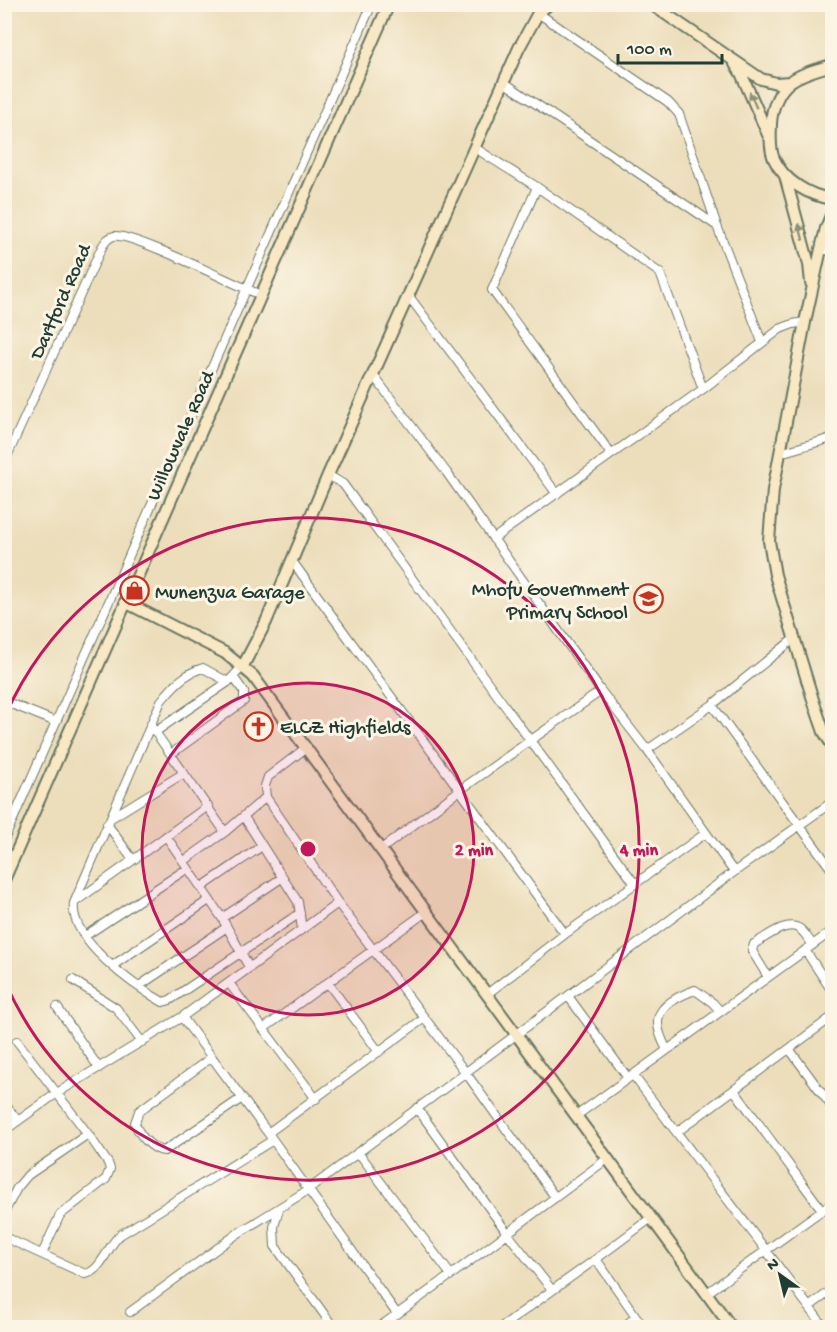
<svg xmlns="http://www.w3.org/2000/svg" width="837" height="1332" font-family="'Gochi Hand',sans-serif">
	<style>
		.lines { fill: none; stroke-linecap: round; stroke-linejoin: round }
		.street-casing { stroke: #677563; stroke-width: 10 }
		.secondary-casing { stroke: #677563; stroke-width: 14 }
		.street { stroke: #fff; stroke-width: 8 }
		.secondary { stroke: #f8e8c3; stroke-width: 10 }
		.oneway { fill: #8c927c }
		.ring { fill: none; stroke: #c2185b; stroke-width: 3 }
		.labels { text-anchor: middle; stroke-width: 6; stroke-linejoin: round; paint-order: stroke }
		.street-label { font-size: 20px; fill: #1f3d34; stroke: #fcf5e5 }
		.poi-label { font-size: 20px; fill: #1f3d34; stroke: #fcf5e5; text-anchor: start }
		.centre { fill: #c2185b; stroke: #fcf5e5; stroke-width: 3 }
		.ring-label { font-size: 18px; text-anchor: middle; font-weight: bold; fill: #c2185b; stroke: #fcf5e5; stroke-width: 6; stroke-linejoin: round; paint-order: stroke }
	</style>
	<rect width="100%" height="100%" fill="#fcf5e5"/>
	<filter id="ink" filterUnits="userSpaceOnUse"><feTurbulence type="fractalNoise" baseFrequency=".0167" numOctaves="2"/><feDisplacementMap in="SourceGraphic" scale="12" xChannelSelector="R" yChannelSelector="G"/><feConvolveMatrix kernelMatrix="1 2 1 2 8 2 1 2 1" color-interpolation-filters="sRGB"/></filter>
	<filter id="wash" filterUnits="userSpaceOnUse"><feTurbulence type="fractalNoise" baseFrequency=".008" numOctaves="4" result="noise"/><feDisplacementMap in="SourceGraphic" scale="24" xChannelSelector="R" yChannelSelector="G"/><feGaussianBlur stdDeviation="1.35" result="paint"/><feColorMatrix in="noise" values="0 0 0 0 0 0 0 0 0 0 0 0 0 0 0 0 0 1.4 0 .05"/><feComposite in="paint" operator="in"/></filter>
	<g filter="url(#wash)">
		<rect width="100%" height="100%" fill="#ecdebb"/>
	</g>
	<g filter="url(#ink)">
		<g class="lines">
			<defs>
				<path id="street" d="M538 13 668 102 679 114 717 226 762 342
					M505 83 717 226
					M475 148 537 187 660 273 703 389
					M537 187 492 290 611 454
					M821 249 832 251
					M408 295 557 494
					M373 375 447 473 601 691 647 750 734 872
					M780 453 832 438
					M4 463 101 249C104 243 107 238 114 236 133 233 235 285 261 295
					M328 475 343 484 635 884
					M493 539 703 389 780 329 793 324 805 322
					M292 561 565 934
					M228 682 203 668C185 673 173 686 161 701L74 903C69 940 134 986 163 1002L170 1000 300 913
					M4 701 56 722
					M712 705 832 870
					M151 726 225 832
					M155 732 228 682 243 666
					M307 747 268 777 265 786 266 797 338 903 466 1073 555 1197
					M647 750 712 705 795 638
					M171 754 244 701V692L234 678
					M244 817 298 902 302 929
					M111 818 184 773
					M107 824 133 860
					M166 836 222 918 249 967
					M4 840 372 4
					M380 850 460 790 601 691
					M184 861 225 832 266 797
					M202 887 262 846
					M75 902 208 806
					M222 918 283 877
					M85 936 188 868
					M805 950 832 991
					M112 966 209 900
					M768 977 752 951 754 944C765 938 787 919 800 929 805 933 809 940 813 945
					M73 980 116 1008 142 1042
					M229 983 316 1099
					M328 983 379 1052
					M139 986 227 927
					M487 994 565 934 706 833
					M568 996 628 1078
					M57 1007 99 1068
					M182 1017 268 1133 397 1314
					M263 1029 426 912
					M17 1041 88 1134 108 1163 110 1169 106 1179 60 1215 42 1254
					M667 1050C663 1042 658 1033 658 1023 657 1006 681 995 695 990L713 1003 720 1011
					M790 1050 832 1107
					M212 1057 139 1111 135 1123C138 1134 152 1150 164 1151L242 1098
					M633 1075 825 1328
					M734 1090 822 1210
					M4 1103 18 1121
					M417 1108 508 1234 552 1290
					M576 1116 832 931
					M4 1131 57 1093 182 1017 338 903
					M677 1132 832 1017
					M268 1133 423 1019
					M358 1152 451 1275
					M279 1209 274 1227 275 1246 334 1328
					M4 1213 17 1188 28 1175 88 1134
					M4 1237 85 1274C102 1271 107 1246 120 1235L273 1140
					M596 1259 644 1328
					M707 1293 832 1203
					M810 1306 832 1290
					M130 1312 237 1234 308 1190 734 872 832 802
					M378 1328 451 1275 607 1159
					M500 1328 596 1259 651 1218
					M622 1328 636 1317"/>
				<path id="secondary" d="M651 4 761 79 776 83 789 82
					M735 64 741 73 769 137
					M832 65C819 69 801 73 790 82 778 91 772 108 771 123 771 134 769 148 774 159 784 181 809 196 832 199
					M785 176 809 264 811 283
					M832 213 826 228 821 249 805 322 773 490 769 541 775 575 814 703 824 732 832 745
					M125 602 225 653 253 676 732 1328
					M243 666 266 622 328 475 519 48 538 13 549 4
					M4 880 389 4"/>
			</defs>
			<use href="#street" class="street-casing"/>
			<use href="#secondary" class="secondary-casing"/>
			<use href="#street" class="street"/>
			<use href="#secondary" class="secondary"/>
		</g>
		<defs><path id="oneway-solid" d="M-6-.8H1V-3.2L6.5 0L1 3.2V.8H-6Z" transform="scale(1.5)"/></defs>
		<g class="oneway">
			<use href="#oneway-solid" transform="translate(753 100) rotate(-113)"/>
			<use href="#oneway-solid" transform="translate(801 232) rotate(-105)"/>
		</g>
	</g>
	<circle cx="308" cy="849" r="166" fill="#c2185b" fill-opacity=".12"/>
	<g class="ring">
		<circle cx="308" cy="849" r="166"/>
		<path d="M6 714A331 331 0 1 1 6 984"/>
	</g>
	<defs>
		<symbol id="shop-ring" viewBox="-11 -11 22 22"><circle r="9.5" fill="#fcf5e5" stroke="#c8321e" stroke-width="1.5"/><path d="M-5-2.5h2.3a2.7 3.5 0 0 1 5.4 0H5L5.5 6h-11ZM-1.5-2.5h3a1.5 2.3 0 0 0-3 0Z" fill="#c8321e"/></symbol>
		<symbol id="school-ring" viewBox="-11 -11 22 22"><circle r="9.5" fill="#fcf5e5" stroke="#c8321e" stroke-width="1.5"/><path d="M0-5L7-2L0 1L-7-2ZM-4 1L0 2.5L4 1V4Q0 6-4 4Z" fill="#c8321e"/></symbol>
		<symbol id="church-ring" viewBox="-11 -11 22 22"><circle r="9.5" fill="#fcf5e5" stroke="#c8321e" stroke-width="1.5"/><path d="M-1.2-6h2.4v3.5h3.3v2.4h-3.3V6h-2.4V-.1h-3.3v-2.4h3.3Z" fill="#c8321e"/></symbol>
	</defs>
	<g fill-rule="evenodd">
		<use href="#shop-ring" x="118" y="574" width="33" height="33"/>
		<use href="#school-ring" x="632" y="582" width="33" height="33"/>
		<use href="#church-ring" x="242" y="710" width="33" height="33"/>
	</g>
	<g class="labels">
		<g class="street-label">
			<text transform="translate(59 301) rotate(-66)" y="7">Dartford Road</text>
			<text transform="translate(179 435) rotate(-66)" y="7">Willowvale Road</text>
		</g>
		<g class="poi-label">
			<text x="628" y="595" text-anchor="end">Mhofu Government<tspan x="628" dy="23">Primary School</tspan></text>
			<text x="155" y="598">Munenzva Garage</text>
			<text x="280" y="733">ELCZ Highfields</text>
		</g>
	</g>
	<circle cx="308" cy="849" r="9" class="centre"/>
	<g class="ring-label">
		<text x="474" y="855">2 min</text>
		<text x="639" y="855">4 min</text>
	</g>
	<rect width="837" height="1332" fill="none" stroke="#fcf5e5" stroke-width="24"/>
	<g transform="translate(780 1275) rotate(326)" stroke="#fcf5e5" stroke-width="4.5" paint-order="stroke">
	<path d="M0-4.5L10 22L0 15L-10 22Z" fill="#1f3d34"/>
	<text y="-9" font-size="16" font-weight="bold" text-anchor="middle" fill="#1f3d34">N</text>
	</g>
	<path d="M618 54v9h104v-9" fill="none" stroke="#1f3d34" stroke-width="3"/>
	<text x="627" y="54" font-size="18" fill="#1f3d34" stroke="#fcf5e5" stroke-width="4.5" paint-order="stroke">100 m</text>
</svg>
